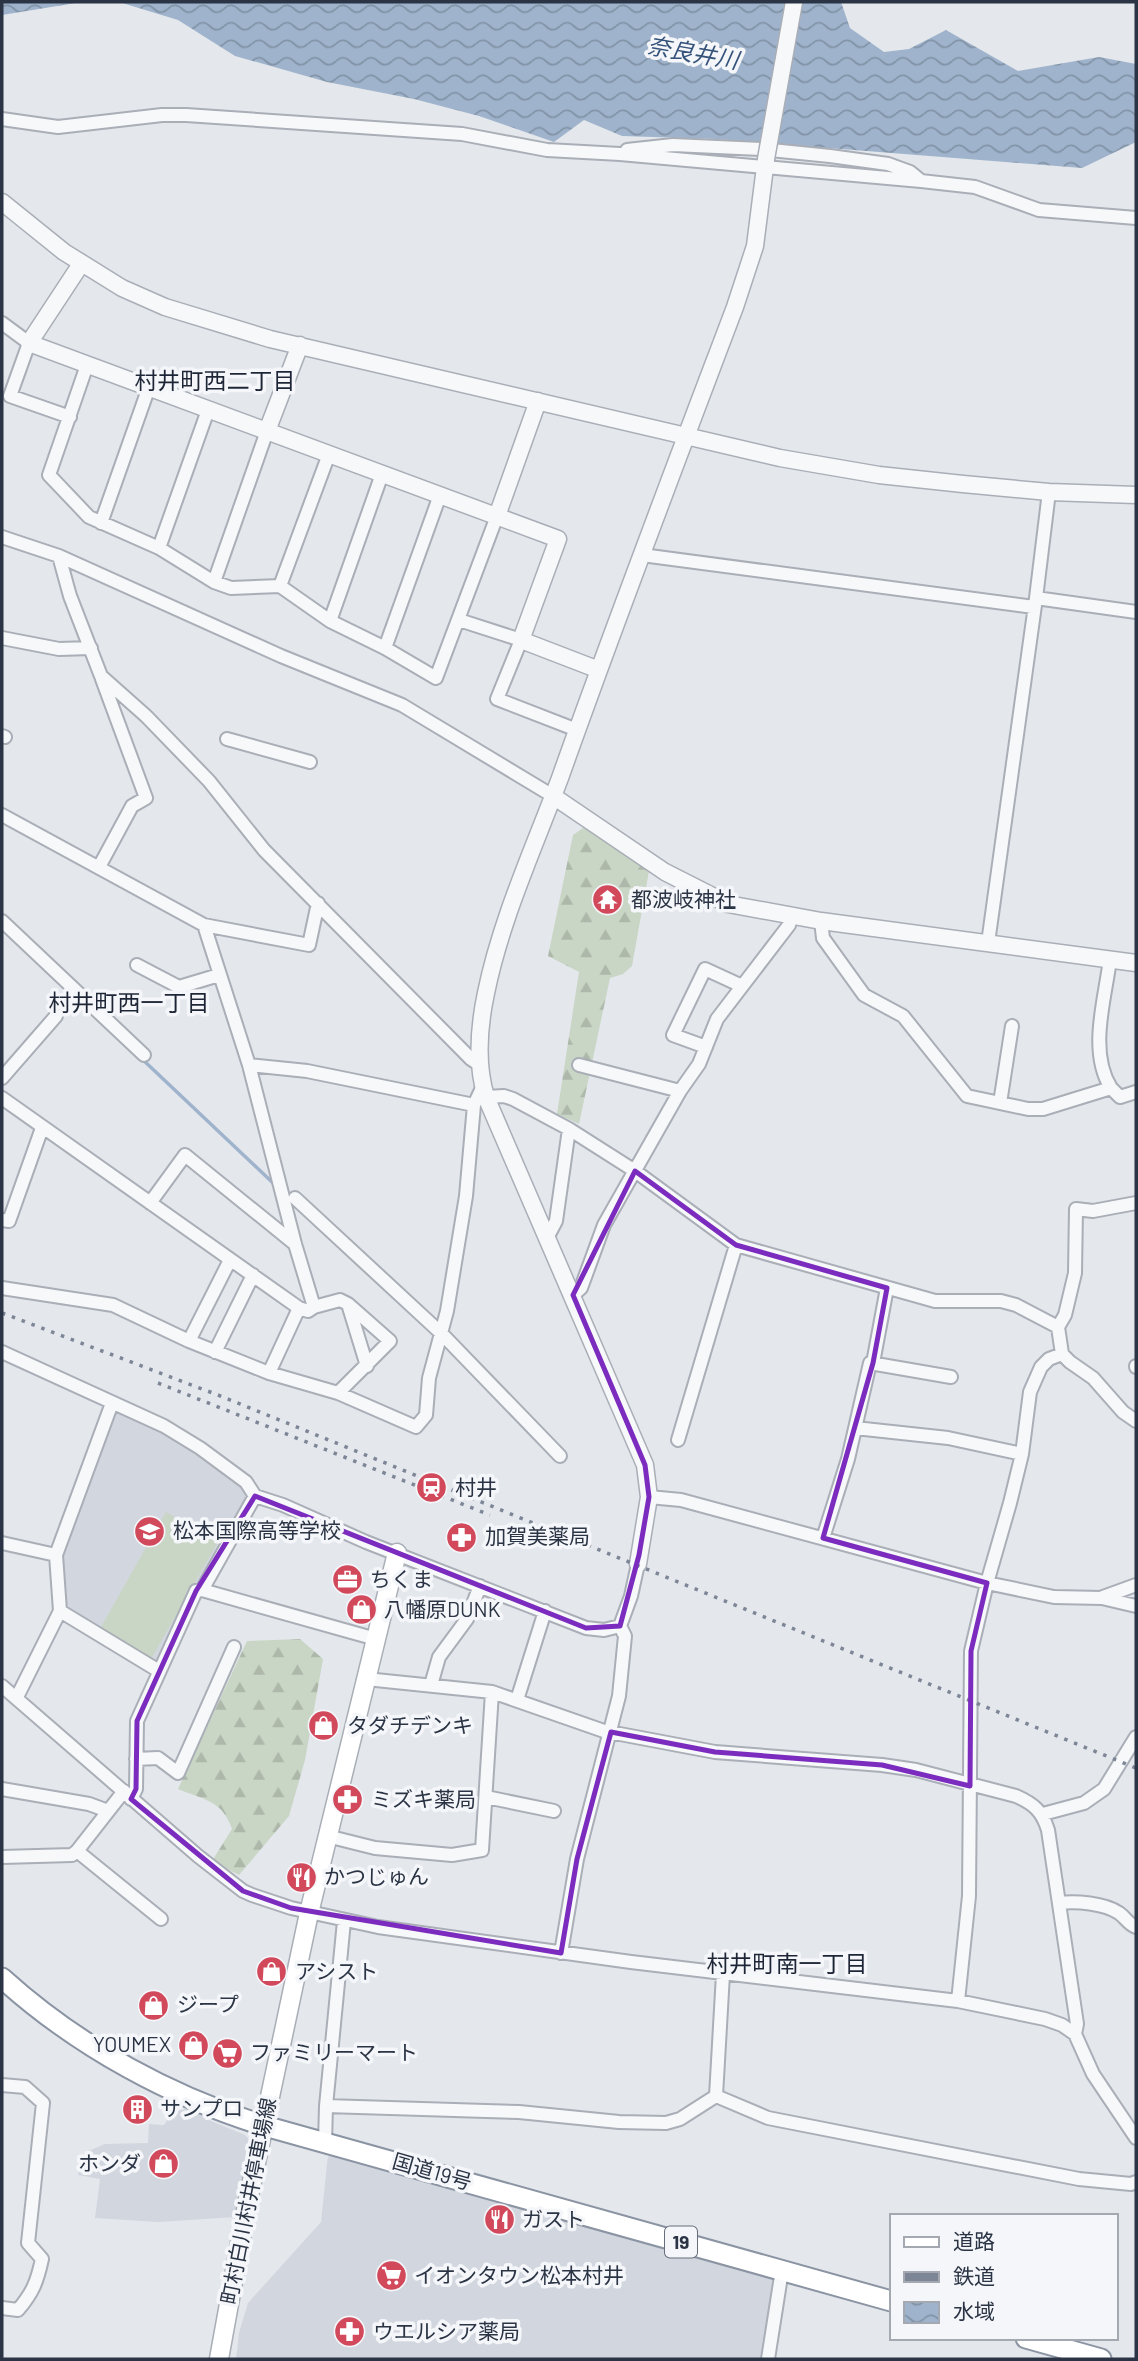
<svg xmlns="http://www.w3.org/2000/svg" width="1138" height="2361" font-family="Barlow,'Noto Sans JP',sans-serif">
	<style>
		.built { fill: #d2d6de }
		.forest { fill: url(#forest-firs) }
		.pitch { fill: #c9d6c5 }
		.water { fill: url(#water-waves) }
		.lines { fill: none; stroke-linecap: round; stroke-linejoin: round }
		.stream { stroke: #9fb4cc; stroke-width: 3.5 }
		.minor-casing { stroke: #a9aeb7; stroke-width: 16 }
		.tertiary-casing { stroke: #a9aeb7; stroke-width: 19 }
		.secondary-casing { stroke: #a9aeb7; stroke-width: 21 }
		.trunk-casing { stroke: #8b94a3; stroke-width: 23 }
		.minor { stroke: #f7f8fa; stroke-width: 12 }
		.tertiary { stroke: #f7f8fa; stroke-width: 16 }
		.secondary { stroke: #fff; stroke-width: 18 }
		.trunk { stroke: #fff; stroke-width: 19 }
		.rail { stroke: #7d8696; stroke-width: 3.5; stroke-dasharray: 3.5 7; stroke-linecap: butt }
		.tertiary-bridge-casing { stroke: #a9aeb7; stroke-width: 19; stroke-linecap: butt }
		.tertiary-bridge { stroke: #f7f8fa; stroke-width: 16 }
		.marked { fill: none; stroke: #7b2cbf; stroke-width: 5; stroke-linejoin: round }
		.labels { text-anchor: middle; stroke-width: 7; stroke-linejoin: round; paint-order: stroke }
		.shield { fill: #f4f6f9; stroke: #676e7b; stroke-width: 2 }
		.shield-label { font-size: 19px; font-weight: bold; fill: #2b3445 }
		.poi-label { font-size: 21px; fill: #2b3445; stroke: #f4f6f9; text-anchor: start }
		.street-label { font-size: 21px; fill: #2b3445; stroke: #f4f6f9 }
		.water-label { font-size: 23px; font-style: italic; fill: #34527a; stroke: #f4f6f9 }
		.neighbourhood-label { font-size: 23px; fill: #1d2536; stroke: #f4f6f9 }
	</style>
	<defs>
		<pattern id="forest-firs" width="22" height="20" patternUnits="userSpaceOnUse" patternTransform="scale(1.75)"><rect width="22" height="20" fill="#c9d6c5"/><path d="M5 1l3.5 6h-7zM16 11l3.5 6h-7z" fill="#adb8ab"/></pattern>
		<pattern id="water-waves" width="16" height="10" patternUnits="userSpaceOnUse" patternTransform="scale(1.75)"><rect width="16" height="10" fill="#9fb4cc"/><path d="M0 5q4-4 8 0t8 0" fill="none" stroke="#8293a7"/></pattern>
	</defs>
	<rect width="100%" height="100%" fill="#e4e7ec"/>
	<path class="built" d="M118 1411 167 1433 197 1452 240 1484 251 1498 156 1665 62 1608 57 1565 110 1414Z
		M190 2108 211 2121 245 2135 251 2142 236 2217 158 2222 95 2218 100 2179 78 2175 84 2153 105 2144 148 2143 149 2124 164 2125 173 2112Z
		M332 2154 759 2272 769 2278 775 2282 761 2359H236L239 2333 248 2303 321 2222 327 2164 328 2157Z"/>
	<path class="forest" d="M583 828 592 830 649 871 632 966 623 974 610 978 579 1124 557 1114 579 972 548 956 573 835Z
		M300 1639 323 1659 305 1760 289 1816 239 1875 212 1861 232 1829C222 1800 204 1800 178 1789L247 1641Z"/>
	<path class="pitch" d="M166 1512 218 1542 151 1659 100 1629Z"/>
	<path class="water" d="M2 2H82L2 15Z
		M119 2H841L850 28 884 52 909 49 946 30 1018 71 1099 57 1136 64V142L1082 168 716 139 622 136 584 120 554 142 479 116 414 99 327 82 235 56 178 20Z"/>
	<g class="lines">
		<path class="stream" d="M141 1058 272 1182"/>
		<defs>
			<path id="minor" d="M2 119 58 127 162 115H186L462 134 547 150 620 154 921 181 975 187 1039 210 1136 218
				M627 150 673 145 761 149 830 156 888 164 910 172 921 181
				M2 323 29 343 10 396 70 417
				M87 365 49 475 89 517 159 548 214 582 231 588 280 586 330 621 385 648 436 678 497 516
				M101 523 149 387
				M2 537 59 556 281 656 402 705 553 796
				M159 548 208 410
				M642 555 1034 607
				M59 556 70 596 101 676 146 716 209 781 264 850 471 1059 480 1065
				M214 582 267 431
				M280 586 329 454
				M1036 598 1049 492
				M459 620 521 640 497 699 577 730
				M330 621 382 474
				M2 638 59 649 91 648
				M385 648 440 495
				M2 736 5 737
				M227 739 310 762
				M2 815 204 925 309 945 318 903
				M99 867 132 806 146 798 102 679
				M2 921 144 1055
				M821 921 823 938 864 995 903 1016 967 1096 1028 1109H1043L1111 1088 1120 1097 1136 1092
				M204 925 249 1065 295 1244 314 1307
				M988 943 1036 598 1136 612
				M1110 959C1105 1000 1088 1051 1111 1088
				M137 965 179 987 219 975
				M706 1047 673 1035 705 969 742 986
				M249 1065 307 1071 474 1105
				M579 1065 680 1091
				M2 1078 56 1016
				M486 1097 504 1096 513 1099 569 1129 635 1171 736 1245 935 1301H1001L1016 1305 1058 1327
				M2 1098 299 1308 308 1311 314 1307 340 1300 348 1304 390 1341 338 1393
				M1000 1103 1012 1026
				M295 1198 442 1334 560 1456
				M150 1203 185 1155 295 1244
				M1136 1203 1093 1211 1076 1209 1075 1273 1065 1315 1058 1327 1062 1354 1070 1362 1093 1378 1123 1412 1136 1421
				M2 1220 9 1221 42 1128
				M547 1238 556 1221 569 1129
				M2 1288 113 1305 189 1341 269 1373 338 1393 416 1427 426 1415 429 1378 447 1311 466 1196 474 1105 483 1086
				M573 1295 581 1288 604 1225 680 1091 699 1064 717 1019 789 925 792 916
				M348 1304 367 1366
				M189 1341 230 1260
				M2 1352 164 1426 200 1448 246 1482 255 1496 283 1505 366 1542 586 1628 604 1630 620 1626 631 1596 638 1564
				M215 1352 253 1275
				M873 1363 887 1288
				M1136 1366V1367
				M269 1373 299 1308
				M112 1403 56 1555 60 1611 159 1671
				M855 1428 948 1438 1022 1454
				M678 1440 736 1245
				M649 1497 681 1500 987 1583 1054 1597 1102 1598 1136 1606
				M823 1538 848 1459 870 1363 951 1377
				M2 1543 56 1555
				M202 1590 376 1639
				M1103 1597 1136 1585
				M366 1679 492 1692 604 1731 715 1752 882 1765 916 1770 1016 1796C1034 1804 1042 1811 1048 1830L1077 2024 1075 2034
				M431 1685 439 1657 467 1619 480 1586
				M2 1686 198 1856 243 1891 252 1895 291 1908 378 1927 631 1962 958 2001 1045 2019 1062 2025 1075 2034 1093 2074 1136 2138
				M17 1697 60 1611
				M517 1700 545 1611
				M136 1759 158 1758 178 1773 234 1647
				M2 1789 89 1804 108 1811
				M486 1797 554 1811
				M131 1799 136 1789 137 1721 196 1591 202 1590 255 1496
				M1043 1814 1084 1803 1104 1789 1136 1737
				M327 1836 375 1848 452 1855 482 1850 492 1692
				M77 1851 161 1919
				M2 1857 72 1855 77 1851 124 1791
				M1059 1903C1076 1901 1104 1903 1119 1913 1126 1918 1128 1924 1136 1927
				M561 1953 577 1859 619 1696 625 1636 620 1626
				M958 2001 969 1896 971 1651 987 1583 1010 1503 1022 1454 1030 1392 1041 1367 1049 1359 1062 1354
				M2 2085 25 2087 43 2103 28 2243 42 2259C37 2282 33 2292 18 2310L2 2308
				M716 2096 768 2118 1079 2179 1131 2184 1136 2182
				M716 2096 723 1974
				M326 2106 519 2112 619 2122 666 2123 680 2119 716 2096
				M325 2143 326 2106 344 1921
				M768 2359 782 2270"/>
			<path id="tertiary" d="M2 202 64 252 122 288 165 307 270 339 780 458 879 475 963 484 1049 492 1136 495
				M81 264 29 343 558 539 521 640 599 670
				M267 431 300 345
				M497 516 538 401
				M553 796 665 872 728 904 821 921 1136 963
				M638 1564 649 1497 645 1465 486 1097C476 1064 479 1026 486 993 501 919 534 848 560 778 616 620 676 463 735 307L755 246 766 159"/>
			<path id="secondary" d="M219 2359 247 2205 309 1913 397 1553"/>
			<path id="trunk" d="M2 1978C78 2047 174 2099 272 2128L891 2301
				M1026 2338 1101 2359"/>
		</defs>
		<use href="#minor" class="minor-casing"/>
		<use href="#tertiary" class="tertiary-casing"/>
		<use href="#secondary" class="secondary-casing"/>
		<use href="#trunk" class="trunk-casing"/>
		<use href="#minor" class="minor"/>
		<use href="#tertiary" class="tertiary"/>
		<use href="#secondary" class="secondary"/>
		<use href="#trunk" class="trunk"/>
		<path class="rail" d="M2 1313 218 1395 1136 1768
			M158 1383 490 1515"/>
		<defs>
			<path id="tertiary-bridge" d="M766 159 794 2"/>
		</defs>
		<use href="#tertiary-bridge" class="tertiary-bridge-casing"/>
		<use href="#tertiary-bridge" class="tertiary-bridge"/>
	</g>
	<path class="marked" d="M635 1171 736 1245 887 1288 873 1363 823 1538 987 1583 971 1651 970 1786 882 1765 715 1752 611 1732 577 1859 561 1953 291 1908 243 1891 131 1799 136 1789 137 1721 196 1591 255 1496 586 1628 620 1626 639 1555 649 1497 645 1465 573 1295Z"/>
	<defs>
		<symbol id="temple-disc" viewBox="-11 -11 22 22"><circle r="9.5" fill="#d1495b" stroke="#f4f6f9"/><path d="M0-6L5-2H3V0L6.5 2.5H4V6H1.5V3h-3V6H-4V2.5H-6.5L-3 0V-2H-5Z" fill="#fff"/></symbol>
		<symbol id="station-disc" viewBox="-11 -11 22 22"><circle r="9.5" fill="#d1495b" stroke="#f4f6f9"/><path d="M-3-6H3Q5-6 5-4V2Q5 4 3 4L4.5 6H3L1.5 4h-3L-3 6H-4.5L-3 4Q-5 4-5 2V-4Q-5-6-3-6ZM-3.5-4v3h7v-3ZM-3.5 1v1.5H-2V1ZM2 1v1.5H3.5V1Z" fill="#fff"/></symbol>
		<symbol id="school-disc" viewBox="-11 -11 22 22"><circle r="9.5" fill="#d1495b" stroke="#f4f6f9"/><path d="M0-5L7-2L0 1L-7-2ZM-4 1L0 2.5L4 1V4Q0 6-4 4Z" fill="#fff"/></symbol>
		<symbol id="pharmacy-disc" viewBox="-11 -11 22 22"><circle r="9.5" fill="#d1495b" stroke="#f4f6f9"/><path d="M-2-6h4v4h4v4h-4v4h-4v-4h-4v-4h4Z" fill="#fff"/></symbol>
		<symbol id="office-disc" viewBox="-11 -11 22 22"><circle r="9.5" fill="#d1495b" stroke="#f4f6f9"/><path d="M-6-3h4V-5.5h4V-3h4V5H-6ZM-1-4.5V-3h2v-1.5ZM-6 0V1H6V0Z" fill="#fff"/></symbol>
		<symbol id="shop-disc" viewBox="-11 -11 22 22"><circle r="9.5" fill="#d1495b" stroke="#f4f6f9"/><path d="M-5-2.5h2.3a2.7 3.5 0 0 1 5.4 0H5L5.5 6h-11ZM-1.5-2.5h3a1.5 2.3 0 0 0-3 0Z" fill="#fff"/></symbol>
		<symbol id="restaurant-disc" viewBox="-11 -11 22 22"><circle r="9.5" fill="#d1495b" stroke="#f4f6f9"/><path d="M-5-6h1v4h1v-4h1v4h1v-4h1v5L-1.5 .5V6h-2V.5L-5-1ZM5-6V6H3V1.5H1.5Q1.5-4 5-6Z" fill="#fff"/></symbol>
		<symbol id="supermarket-disc" viewBox="-11 -11 22 22"><circle r="9.5" fill="#d1495b" stroke="#f4f6f9"/><path d="M-6-5.5h2.5l.6 2H6L4.5 2H-2.5L-4.4-4H-6ZM-1.5 3.2a1.3 1.3 0 1 0 .1 0ZM3 3.2a1.3 1.3 0 1 0 .1 0Z" fill="#fff"/></symbol>
		<symbol id="building-disc" viewBox="-11 -11 22 22"><circle r="9.5" fill="#d1495b" stroke="#f4f6f9"/><path d="M-4-6H4V6H1V3H-1V6H-4ZM-2.5-4.3h1.7v1.8h-1.7ZM.8-4.3h1.7v1.8H.8ZM-2.5-1h1.7V.8h-1.7ZM.8-1h1.7V.8H.8Z" fill="#fff"/></symbol>
	</defs>
	<g fill-rule="evenodd">
		<use href="#temple-disc" x="590" y="882" width="35" height="35"/>
		<use href="#station-disc" x="414" y="1470" width="35" height="35"/>
		<use href="#school-disc" x="132" y="1514" width="35" height="35"/>
		<use href="#pharmacy-disc" x="444" y="1520" width="35" height="35"/>
		<use href="#office-disc" x="330" y="1562" width="35" height="35"/>
		<use href="#shop-disc" x="344" y="1592" width="35" height="35"/>
		<use href="#shop-disc" x="306" y="1708" width="35" height="35"/>
		<use href="#pharmacy-disc" x="330" y="1782" width="35" height="35"/>
		<use href="#restaurant-disc" x="284" y="1860" width="35" height="35"/>
		<use href="#shop-disc" x="254" y="1954" width="35" height="35"/>
		<use href="#shop-disc" x="136" y="1988" width="35" height="35"/>
		<use href="#shop-disc" x="176" y="2028" width="35" height="35"/>
		<use href="#supermarket-disc" x="210" y="2036" width="35" height="35"/>
		<use href="#building-disc" x="120" y="2092" width="35" height="35"/>
		<use href="#shop-disc" x="146" y="2146" width="35" height="35"/>
		<use href="#restaurant-disc" x="482" y="2202" width="35" height="35"/>
		<use href="#supermarket-disc" x="374" y="2258" width="35" height="35"/>
		<use href="#pharmacy-disc" x="332" y="2314" width="35" height="35"/>
	</g>
	<g class="labels">
		<rect class="shield" x="665" y="2226.5" width="32" height="31" rx="5"/>
		<g class="shield-label">
			<text x="681" y="2249">19</text>
		</g>
		<g class="poi-label">
			<text x="631" y="907">都波岐神社</text>
			<text x="455" y="1495">村井</text>
			<text x="173" y="1538">松本国際高等学校</text>
			<text x="485" y="1544">加賀美薬局</text>
			<text x="370" y="1587">ちくま</text>
			<text x="384" y="1617">八幡原DUNK</text>
			<text x="347" y="1733">タダチデンキ</text>
			<text x="371" y="1807">ミズキ薬局</text>
			<text x="324" y="1884">かつじゅん</text>
			<text x="295" y="1979">アシスト</text>
			<text x="177" y="2012">ジープ</text>
			<text x="171" y="2052" text-anchor="end">YOUMEX</text>
			<text x="250" y="2060">ファミリーマート</text>
			<text x="160" y="2116">サンプロ</text>
			<text x="141" y="2171" text-anchor="end">ホンダ</text>
			<text x="522" y="2227">ガスト</text>
			<text x="414" y="2283">イオンタウン松本村井</text>
			<text x="373" y="2339">ウエルシア薬局</text>
		</g>
		<g class="street-label">
			<text transform="translate(432 2172) rotate(16)" y="7">国道19号</text>
			<text transform="translate(249 2201) rotate(-79)" y="7">町村白川村井停車場線</text>
		</g>
		<g class="water-label">
			<text transform="translate(693 53) rotate(10)" y="8">奈良井川</text>
		</g>
		<g class="neighbourhood-label">
			<text x="215" y="389">村井町西二丁目</text>
			<text x="129" y="1011">村井町西一丁目</text>
			<text x="787" y="1972">村井町南一丁目</text>
		</g>
	</g>
	<rect width="1138" height="2361" fill="none" stroke="#2b3445" stroke-width="7"/>
	<rect x="890" y="2214" width="228" height="126" fill="#f4f6f9" stroke="#a4a8b1" stroke-width="2"/>
	<rect x="904" y="2237" width="35" height="10" fill="#ffffff" stroke="#a4a8b1" stroke-width="2"/>
	<text x="953" y="2249" font-size="21" fill="#2b3445">道路</text>
	<rect x="904" y="2272" width="35" height="10" fill="#7d8696" stroke="#a4a8b1" stroke-width="2"/>
	<text x="953" y="2284" font-size="21" fill="#2b3445">鉄道</text>
	<rect x="904" y="2302" width="35" height="21" fill="url(#water-waves)" stroke="#a4a8b1" stroke-width="2"/>
	<text x="953" y="2319" font-size="21" fill="#2b3445">水域</text>
</svg>
